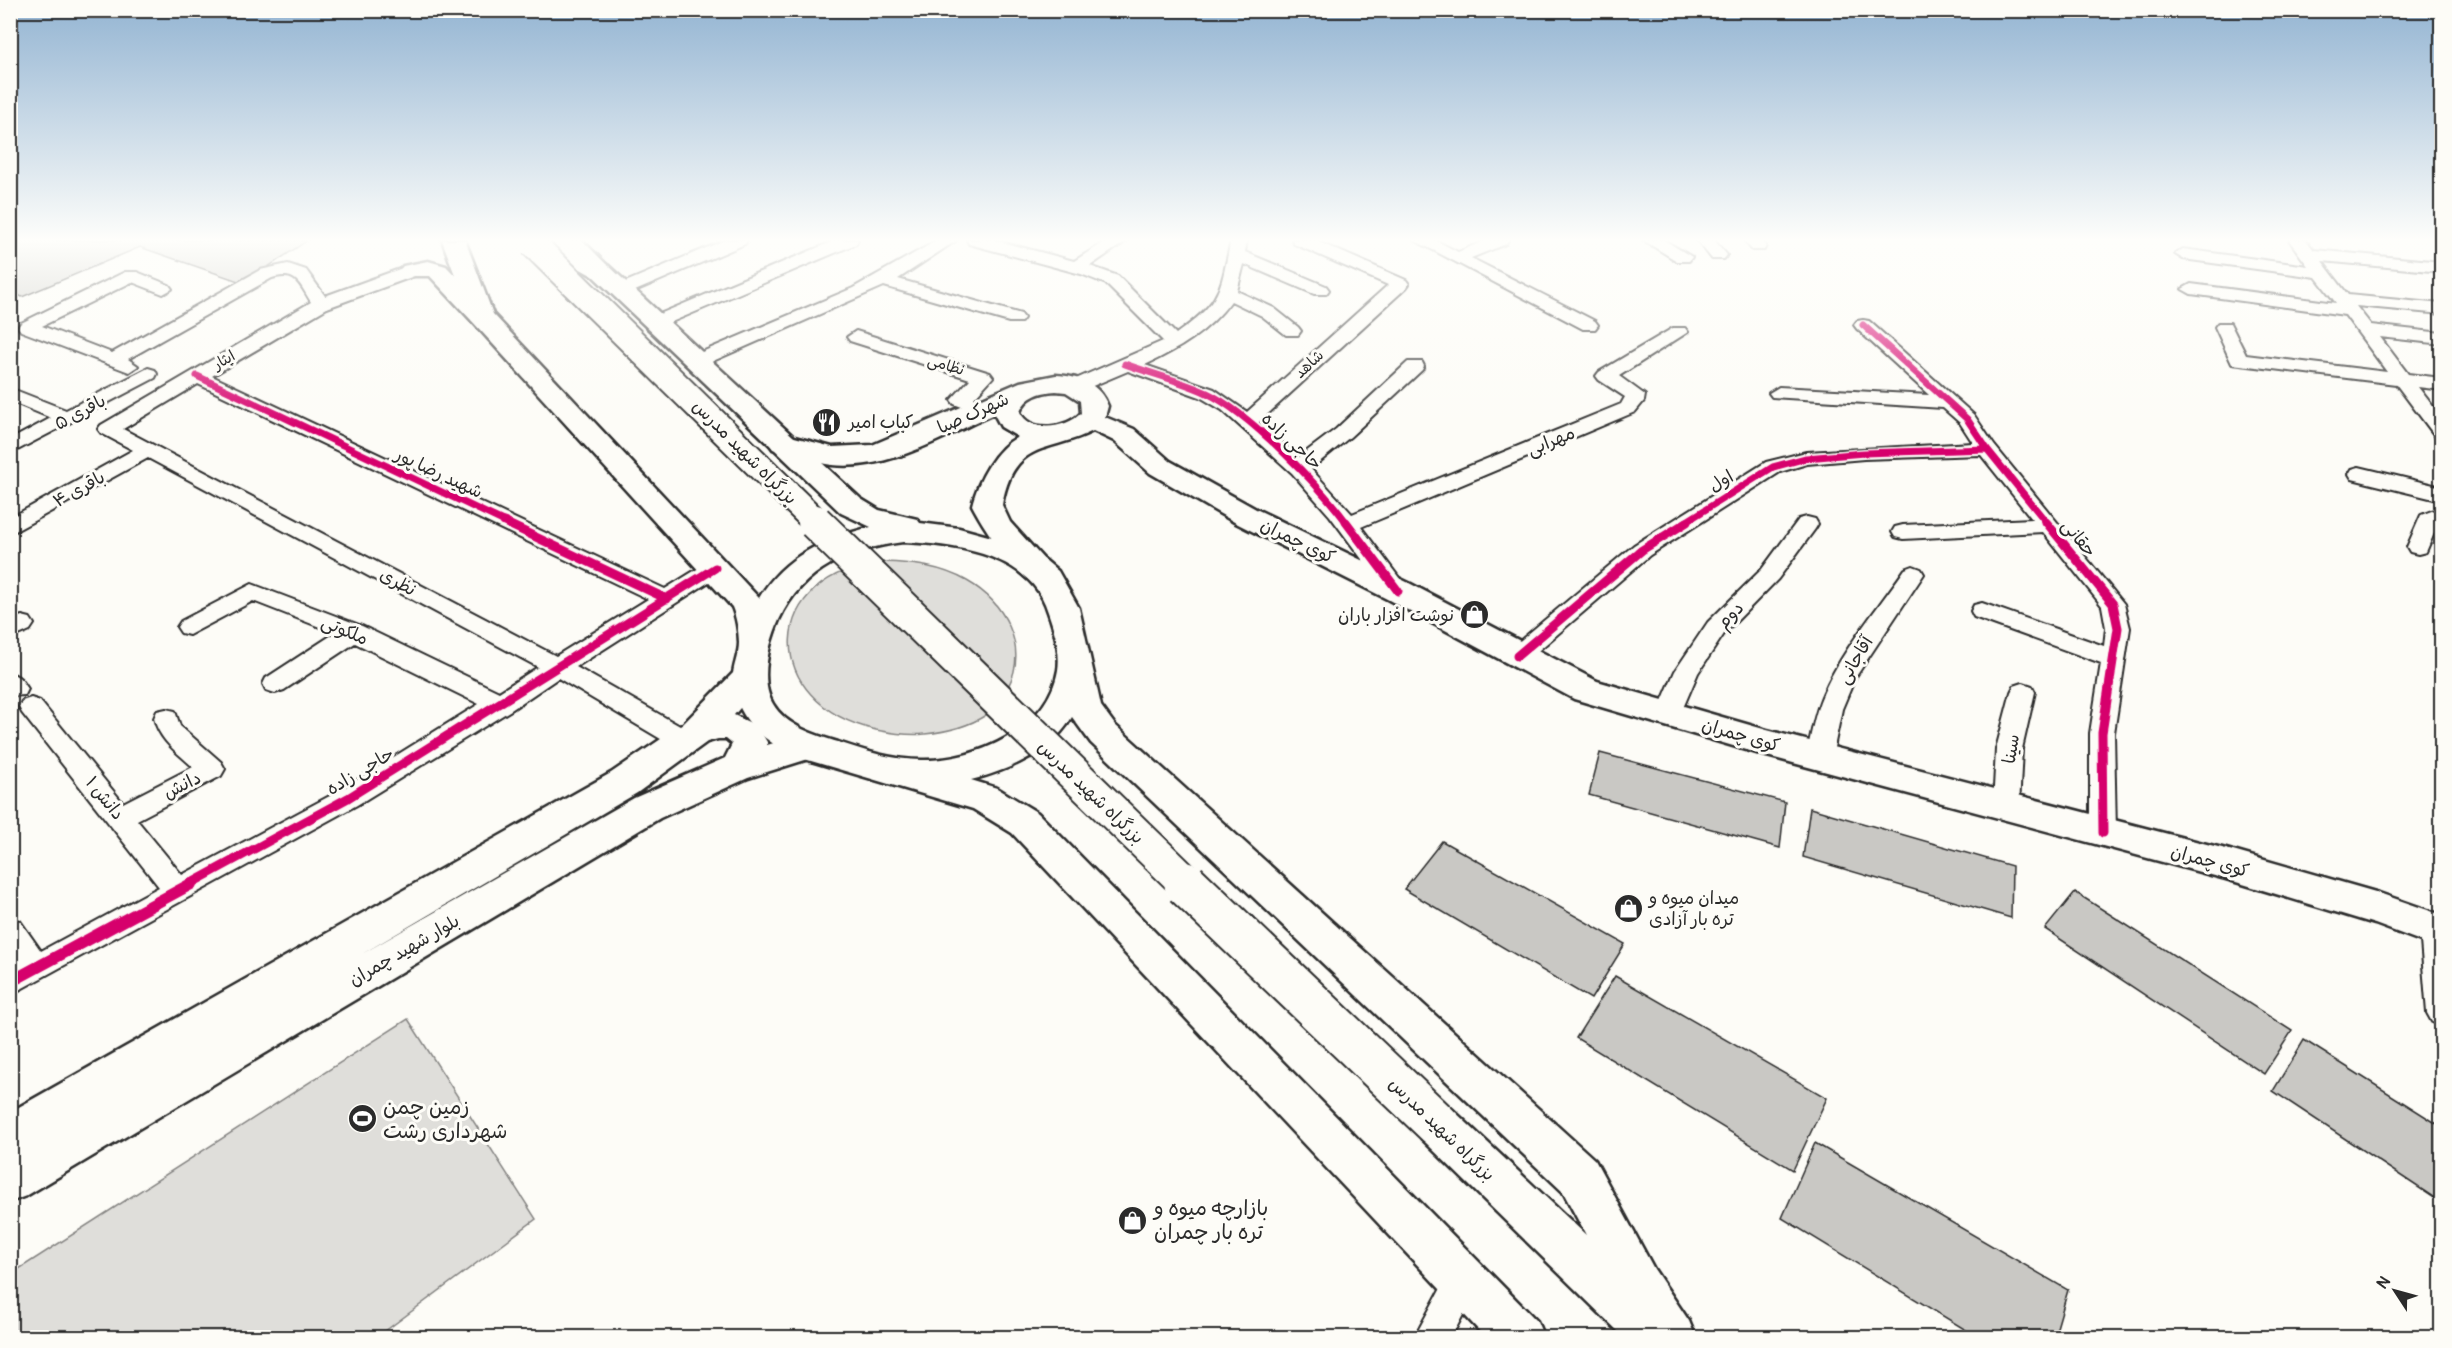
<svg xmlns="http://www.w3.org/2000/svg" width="2452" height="1348" font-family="Pangolin,'Playpen Sans Arabic',sans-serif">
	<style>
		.green { fill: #dfdeda; stroke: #858482; stroke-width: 1.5 }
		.building { fill: #c9c8c4; stroke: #2b2b2b; stroke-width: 1.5 }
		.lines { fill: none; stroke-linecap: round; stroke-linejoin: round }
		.street-casing { stroke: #2b2b2b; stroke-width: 4 }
		.secondary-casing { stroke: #2b2b2b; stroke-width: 5 }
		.highway-casing { stroke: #2b2b2b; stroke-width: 5 }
		.street { fill: #fdfcf7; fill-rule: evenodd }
		.secondary { fill: #fdfcf7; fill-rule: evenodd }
		.highway { fill: #fdfcf7; fill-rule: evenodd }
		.highway-bridge-far2-casing { stroke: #2b2b2b; stroke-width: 30; stroke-linecap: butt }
		.highway-bridge-far1-casing { stroke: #2b2b2b; stroke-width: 38; stroke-linecap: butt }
		.highway-bridge-casing { stroke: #2b2b2b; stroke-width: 47; stroke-linecap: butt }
		.highway-bridge-far2 { stroke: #fdfcf7; stroke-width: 26 }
		.highway-bridge-far1 { stroke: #fdfcf7; stroke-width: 34 }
		.highway-bridge { stroke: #fdfcf7; stroke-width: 43 }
		.cycleway-far2-casing { stroke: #fdfcf7; stroke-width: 10 }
		.cycleway-far1-casing { stroke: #fdfcf7; stroke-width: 13 }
		.cycleway-casing { stroke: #fdfcf7; stroke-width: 16 }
		.cycleway-far2 { stroke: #d6006c; stroke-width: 7 }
		.cycleway-far1 { stroke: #d6006c; stroke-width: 9 }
		.cycleway { stroke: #d6006c; stroke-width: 12 }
		.labels { text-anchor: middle; stroke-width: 6; stroke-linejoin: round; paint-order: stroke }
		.far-street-label { font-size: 15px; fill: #2b2b2b; stroke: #fdfcf7 }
		.street-label { font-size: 18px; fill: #2b2b2b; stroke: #fdfcf7 }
		.poi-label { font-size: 18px; fill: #2b2b2b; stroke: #fdfcf7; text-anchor: start }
		.near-poi-label { font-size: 21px; fill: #2b2b2b; stroke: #fdfcf7; text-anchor: start }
	</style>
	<rect width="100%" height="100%" fill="#fdfcf7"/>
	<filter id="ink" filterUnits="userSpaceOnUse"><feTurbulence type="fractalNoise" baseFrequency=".0167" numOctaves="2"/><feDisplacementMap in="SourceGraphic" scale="12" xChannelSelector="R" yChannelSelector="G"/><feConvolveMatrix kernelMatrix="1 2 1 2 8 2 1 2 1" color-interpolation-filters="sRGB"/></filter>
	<g filter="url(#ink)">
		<path class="green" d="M883 562C912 563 941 566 967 581 1004 602 1029 646 1008 687 1002 698 996 708 986 715 969 726 945 732 925 734 910 736 891 733 876 730 759 703 762 574 883 562Z
			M408 1019 536 1219 377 1337H11V1274Z"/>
		<path class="building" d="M10 240H308L244 283 140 247 22 297 10 291Z
			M1600 753 1785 802 1780 848 1589 795Z
			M1810 808 2012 866 2011 918 1803 857Z
			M1442 841 1625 944 1591 999 1404 889Z
			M2075 892 2292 1031 2264 1074 2045 929Z
			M1615 976 1827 1098 1793 1170 1576 1038Z
			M2304 1040 2442 1127V1203L2273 1091Z
			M1815 1143 2068 1290 2054 1338H1979L1782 1218Z"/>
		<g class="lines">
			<defs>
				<path id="street" d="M725 240H747L745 244 628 294 622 295 613 290 616 286Z
					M836 240H858L856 244 662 326 656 327 647 322 650 318Z
					M938 240H957L898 279 1021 314 1024 318 1021 322H1009L884 286 704 365 697 367 688 361 690 357 853 288Z
					M967 240H994L1074 261 1108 240H1128L1090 266 1118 276 1176 334C1223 301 1220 290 1231 240H1247L1245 252 1326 286 1329 290 1326 294H1314L1244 264 1237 291 1274 308 1298 327 1301 331 1298 335H1286L1262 316 1231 301C1208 332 1179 349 1145 365L1214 389 1247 412 1388 285 1294 244 1292 240H1314L1406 280 1409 284 1406 288 1259 422 1299 457 1336 429 1408 362H1422L1424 366 1422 370 1350 437 1311 469 1352 514 1621 404 1625 397 1599 380 1596 376 1599 372 1673 328H1685L1688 332 1619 376 1645 395 1644 401 1635 412 1361 527 1409 591 1406 597 1398 599 1390 597 1330 516 1292 473 1222 410 1200 397 1128 371 1083 390H1069L1066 386 1069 382 1163 341 1106 284 1081 274 969 244Z
					M1414 240H1435L1458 252 1486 240H1508L1506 244 1471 258 1595 321 1598 325 1595 329H1583Z
					M1643 240H1664L1692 257 1689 261H1677Z
					M1697 240H1714L1727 255 1724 259H1712Z
					M1744 240H1761L1766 246 1764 250H1752Z
					M2289 240H2306L2314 250 2442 262V272L2322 261 2348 295 2442 304V314L2356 306 2371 325 2442 333V344L2380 337 2408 374 2442 378V390L2418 387 2442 418V438L2435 436 2396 384 2232 364 2215 327 2218 323H2230L2246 355 2387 372 2345 315 2191 294 2182 289 2191 284 2336 303 2316 277 2183 259 2175 254 2183 249 2308 266Z
					M288 264 306 270 325 296 405 267 411 266 420 271 417 275 327 308 212 376 665 589 707 563 715 560 723 563 726 568 723 573 576 667 694 734 698 741 694 748 685 751 676 748 558 678 511 710 357 805 10 995V967L17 964 10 954V918L20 921 41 951 159 887 22 713 19 707 22 701 31 698 40 701 123 803 193 767C177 752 159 740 154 718L157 711 166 709 175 711 180 726 221 762 225 769 221 776 137 820 182 875 339 791 479 704 355 643 284 690 275 693 266 690 263 684 266 678 335 633 253 601 189 635 181 633 177 627 181 621 252 584 362 626 499 692 538 667 148 458 10 534V518L133 450 101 433 98 429 101 425 311 302C299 283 297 271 272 278L128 359 138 366 129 372 21 331 18 327 21 323 125 272H137L169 285 172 289 163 294 132 282 42 326 112 353 260 270ZM198 384 648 599 556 656 123 429Z
					M1863 320 1869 321 1974 415 1994 445 2124 604 2130 628 2114 733 2116 833 2112 841 2103 844 2094 841 2090 833V733L2101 663 1974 617 1971 611 1974 605 1982 603 2104 646 2106 628 2102 606 2043 532 1903 539 1895 537 1892 532 1895 527 1903 525 2032 519 1981 455 1864 459 1807 464 1780 472 1650 555 1525 662 1517 665 1509 662 1505 656 1509 650 1634 545 1766 462 1806 452 1973 443 1960 423 1943 408 1772 397 1769 393 1779 387 1929 395 1857 329 1854 325 1857 321Z
					M856 331 990 373 993 377 974 398 990 405 993 409 983 415 954 404 951 400 970 379 850 341 847 337Z
					M148 368 155 370 157 374 155 378 10 454V440L51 418 10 401V388L66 410Z
					M2359 467 2442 487V501L2352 479 2349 474 2352 469Z
					M2442 507V523L2438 524 2426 552 2418 554 2410 552 2407 547 2421 515Z
					M1807 517 1815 519 1818 524 1815 529 1778 579 1724 634 1698 673 1677 722 1668 724 1659 722 1656 715 1675 671 1708 622 1762 569 1799 519Z
					M1913 566 1921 569 1924 574 1855 678 1842 709 1832 757 1828 764 1819 767 1810 764 1806 757C1811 736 1814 714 1823 694 1843 648 1877 610 1905 569Z
					M22 616 30 618 34 624 30 630 10 639V620Z
					M10 673C20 676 23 681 28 689L25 695 10 696Z
					M2023 683 2032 686 2035 692 2022 749 2019 807 2015 814 2006 817 1997 814 1993 807 1996 749 2011 692 2014 686Z
					M2434 917 2442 920V1026L2432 1022 2427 1013 2420 929 2424 920Z
					M1464 1263 1476 1268 1481 1280 1451 1338H1414L1452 1268Z"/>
				<path id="secondary" d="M558 240H582L613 271 609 276C590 281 568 256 558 240Z
					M428 261 446 266 490 311 493 316 490 321 481 323 472 321 430 276H403L399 271 403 266Z
					M1056 375C1079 376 1100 384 1108 406L1105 417 1134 429 1170 461 1256 509 1409 583 1597 681 1767 730 2226 849 2379 893 2442 915V949L2375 924 2226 879 1767 756 1574 699 1387 599 1236 523 1150 473 1114 441 1093 431C1047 454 1014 439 1002 505L1010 522 1056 573 1052 580C1044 583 1036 585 1029 580 1008 564 984 528 972 505 978 481 995 448 1018 437L1001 427 994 414C944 436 889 471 832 465 812 462 792 454 773 449L769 443 773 437 783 434 832 447 872 445 1020 382ZM1056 391 1066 392 1080 401 1081 413C1068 428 1030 434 1020 412 1026 396 1041 392 1056 391Z
					M748 667 760 670 765 679 734 715 757 726 767 742V745L809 733 821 737 826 746 821 755 748 778 660 818 26 1196 10 1202V1112L611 773 683 724 736 670ZM718 739H726L732 744 725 758 634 798 360 955 637 793 707 742Z"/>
				<path id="highway" d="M442 240H465L493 314 759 598C785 555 824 539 871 527L841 513 593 276 538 245 535 240H563L609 266 861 499 879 510 917 519 920 523 959 528 1010 542 1045 560 1058 571 1079 608 1101 706 1115 725 1595 1160 1654 1269 1689 1321 1696 1338H1625L1422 1139 1415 1124 1422 1109 1437 1103 1452 1109 1586 1235 1563 1192 1091 743 1072 717C1052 752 1009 770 971 780L997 788 1038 813 1537 1321 1544 1338H1486L1012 833 973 809 801 758C765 744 732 717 733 674 734 664 739 653 739 643 739 632 736 616 732 607L472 321ZM903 542C955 544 1031 554 1048 612 1054 629 1061 651 1058 670 1048 729 977 761 922 760 893 760 865 751 838 742 815 735 786 726 773 704 759 680 769 643 779 620 803 568 850 549 903 542Z"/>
			</defs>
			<use href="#street" class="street-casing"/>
			<use href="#secondary" class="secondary-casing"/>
			<use href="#highway" class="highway-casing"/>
			<use href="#street" class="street"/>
			<use href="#secondary" class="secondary"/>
			<use href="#highway" class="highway"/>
			<defs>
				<path id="highway-bridge-far2" d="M533 244 817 523"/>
				<path id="highway-bridge-far1" d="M815 522 1188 885"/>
				<path id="highway-bridge" d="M1186 884 1437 1124"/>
			</defs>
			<use href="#highway-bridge-far2" class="highway-bridge-far2-casing"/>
			<use href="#highway-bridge-far1" class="highway-bridge-far1-casing"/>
			<use href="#highway-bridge" class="highway-bridge-casing"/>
			<use href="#highway-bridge-far2" class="highway-bridge-far2"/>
			<use href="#highway-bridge-far1" class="highway-bridge-far1"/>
			<use href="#highway-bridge" class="highway-bridge"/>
			<defs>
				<path id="cycleway-far2" d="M1863 325 1967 419 1987 449 2047 523
					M1125 364C1152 374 1181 381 1207 393 1249 413 1319 485 1347 523
					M197 376 507 523
					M1684 523 1773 467 1806 458 1864 453 1987 449"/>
				<path id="cycleway-far1" d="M504 522 667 599
					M1346 522 1398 591
					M2046 522 2113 604 2118 628 2102 733 2103 833
					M1517 656 1642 550 1687 522
					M188 885 348 798 715 568"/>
				<path id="cycleway" d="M10 982 191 884"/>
			</defs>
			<use href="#cycleway-far2" class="cycleway-far2-casing"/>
			<use href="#cycleway-far1" class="cycleway-far1-casing"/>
			<use href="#cycleway" class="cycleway-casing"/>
			<use href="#cycleway-far2" class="cycleway-far2"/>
			<use href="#cycleway-far1" class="cycleway-far1"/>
			<use href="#cycleway" class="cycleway"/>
		</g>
	</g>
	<linearGradient id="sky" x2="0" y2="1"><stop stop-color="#93b4d2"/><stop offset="0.56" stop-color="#fefefb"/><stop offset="1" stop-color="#fefefb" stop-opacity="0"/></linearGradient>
	<rect width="2452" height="429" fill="url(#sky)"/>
	<defs>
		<symbol id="restaurant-disc" viewBox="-11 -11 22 22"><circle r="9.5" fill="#2b2b2b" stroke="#fdfcf7"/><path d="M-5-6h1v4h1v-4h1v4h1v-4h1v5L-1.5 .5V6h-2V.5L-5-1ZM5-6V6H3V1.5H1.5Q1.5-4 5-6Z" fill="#fff"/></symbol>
		<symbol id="shop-disc" viewBox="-11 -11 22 22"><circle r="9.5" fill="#2b2b2b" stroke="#fdfcf7"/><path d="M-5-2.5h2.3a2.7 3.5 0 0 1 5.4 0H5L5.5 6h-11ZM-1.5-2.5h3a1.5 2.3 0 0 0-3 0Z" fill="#fff"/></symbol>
		<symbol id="stadium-disc" viewBox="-11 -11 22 22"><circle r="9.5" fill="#2b2b2b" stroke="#fdfcf7"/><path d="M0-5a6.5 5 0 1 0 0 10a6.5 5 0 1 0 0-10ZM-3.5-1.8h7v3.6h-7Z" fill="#fff"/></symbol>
	</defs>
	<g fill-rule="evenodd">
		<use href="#restaurant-disc" x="810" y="406" width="33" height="33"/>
		<use href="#shop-disc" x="1458" y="598" width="33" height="33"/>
		<use href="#shop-disc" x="1612" y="892" width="33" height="33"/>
		<use href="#stadium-disc" x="346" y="1102" width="33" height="33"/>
		<use href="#shop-disc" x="1116" y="1204" width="33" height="33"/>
	</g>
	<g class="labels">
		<g class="far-street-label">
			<text transform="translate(224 360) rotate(-30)" y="5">ایثار</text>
			<text transform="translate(1309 364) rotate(-43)" y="5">شاهد</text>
			<text transform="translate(946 365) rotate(17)" y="5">نظامی</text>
		</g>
		<g class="street-label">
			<text transform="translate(80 412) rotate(-28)" y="6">باقری ۵</text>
			<text transform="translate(973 413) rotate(-24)" y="6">شهرک صبا</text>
			<text transform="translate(1292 441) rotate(43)" y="6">حاجی زاده</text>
			<text transform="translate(1551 441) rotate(-22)" y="6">مهرابی</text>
			<text transform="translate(745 452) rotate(45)" y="6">بزرگراه شهید مدرس</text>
			<text transform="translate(439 473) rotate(25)" y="6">شهید رضا پور</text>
			<text transform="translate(1721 481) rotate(-30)" y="6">اول</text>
			<text transform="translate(79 489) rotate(-29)" y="6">باقری ۴</text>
			<text transform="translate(2079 538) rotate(50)" y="6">حقانی</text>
			<text transform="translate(1298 541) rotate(26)" y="6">کوی چمران</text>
			<text transform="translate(398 582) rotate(28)" y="6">نظری</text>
			<text transform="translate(1730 615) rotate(-46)" y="6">دوم</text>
			<text transform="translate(345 630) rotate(23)" y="6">ملکوتی</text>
			<text transform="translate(1855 660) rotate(-59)" y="6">آقاجانی</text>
			<text transform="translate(1741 735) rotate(16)" y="6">کوی چمران</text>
			<text transform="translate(2011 749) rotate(-81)" y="6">سینا</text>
			<text transform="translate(360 771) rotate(-31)" y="6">حاجی زاده</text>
			<text transform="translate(182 785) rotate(-27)" y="6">دانش</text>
			<text transform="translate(1091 792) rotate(44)" y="6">بزرگراه شهید مدرس</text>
			<text transform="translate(105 798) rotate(51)" y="6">دانش ۱</text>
			<text transform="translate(2210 861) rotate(15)" y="6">کوی چمران</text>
			<text transform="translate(404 950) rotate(-30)" y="6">بلوار شهید چمران</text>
			<text transform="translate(1442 1129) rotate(44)" y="6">بزرگراه شهید مدرس</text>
		</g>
		<g class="poi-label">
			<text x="848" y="428">کباب امیر</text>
			<text x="1454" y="621" text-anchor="end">نوشت افزار باران</text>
			<text x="1649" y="904">میدان میوه و<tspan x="1649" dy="21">تره بار آزادی</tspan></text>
		</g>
		<g class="near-poi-label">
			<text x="383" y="1114">زمین چمن<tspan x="383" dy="24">شهرداری رشت</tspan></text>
			<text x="1154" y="1215">بازارچه میوه و<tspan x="1154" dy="24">تره بار چمران</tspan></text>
		</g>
	</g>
	<rect width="2452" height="1348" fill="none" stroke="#fdfcf7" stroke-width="36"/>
	<rect x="18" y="18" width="2416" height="1312" fill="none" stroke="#2b2b2b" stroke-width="2" filter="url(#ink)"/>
	<g transform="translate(2395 1291) rotate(306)" stroke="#fdfcf7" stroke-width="4.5" paint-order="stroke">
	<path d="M0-4.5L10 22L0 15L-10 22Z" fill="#2b2b2b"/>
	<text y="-9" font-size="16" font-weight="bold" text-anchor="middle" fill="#2b2b2b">N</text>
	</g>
</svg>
